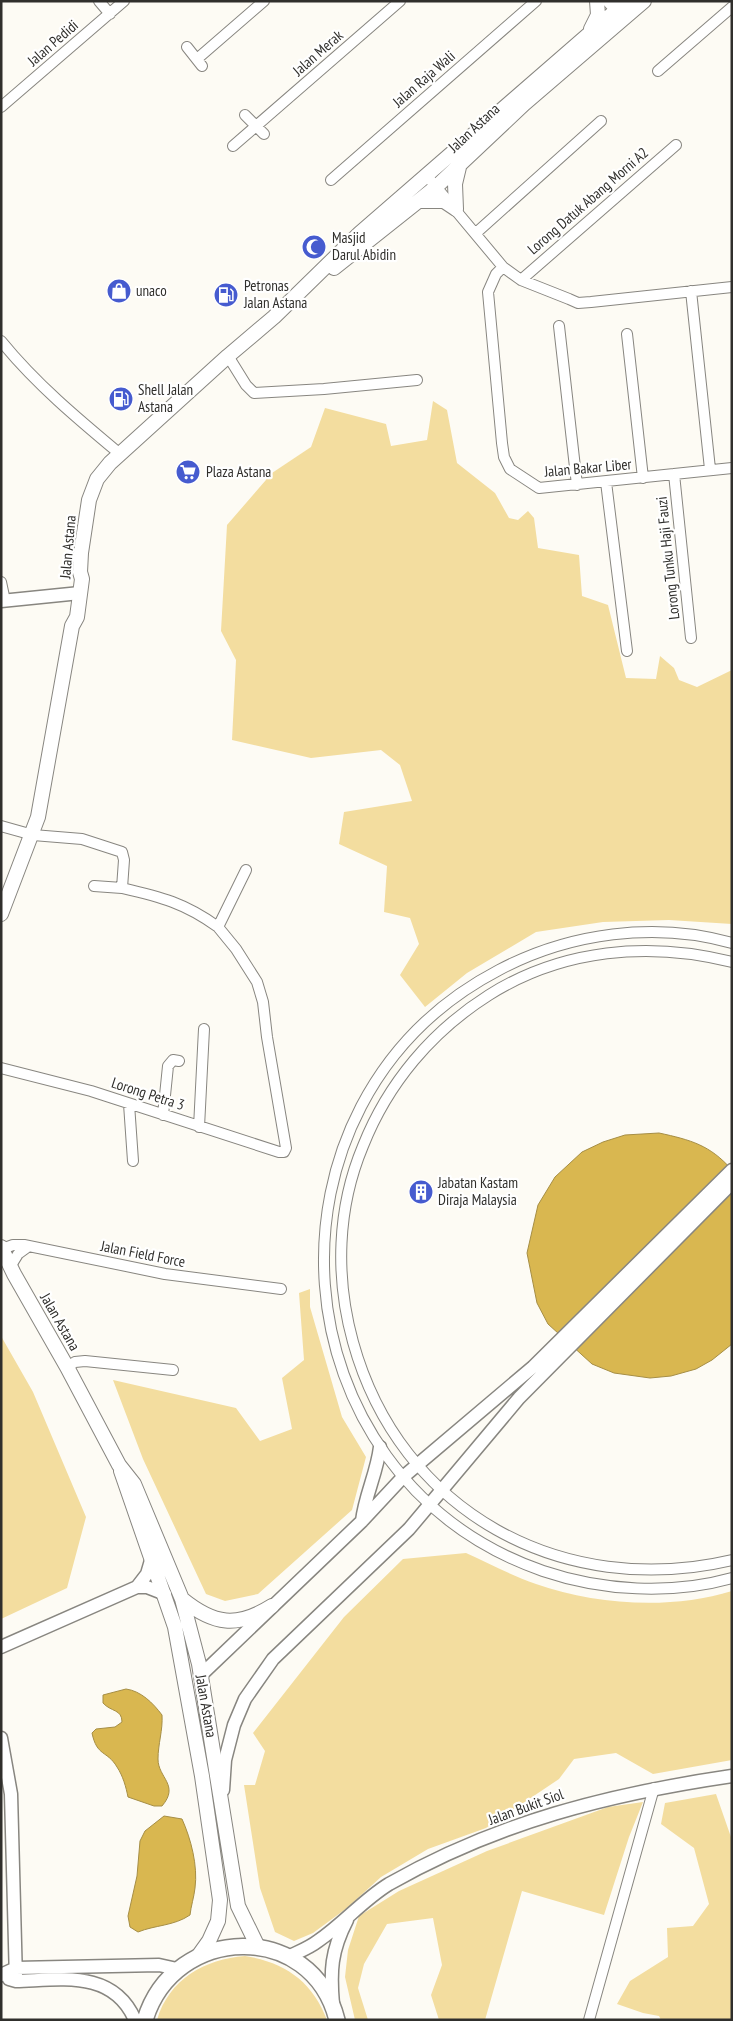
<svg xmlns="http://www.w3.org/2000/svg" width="733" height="2021" font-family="'PT Sans Narrow',sans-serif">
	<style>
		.green { fill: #f3dd9f }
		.water { fill: #d9b750; stroke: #a68e45 }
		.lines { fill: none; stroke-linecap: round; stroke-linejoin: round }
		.minor-casing { stroke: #888680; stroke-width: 12 }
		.tertiary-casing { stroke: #888680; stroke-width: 15 }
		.secondary-casing { stroke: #888680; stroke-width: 16 }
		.primary-casing { stroke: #888680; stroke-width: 18 }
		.minor { stroke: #fff; stroke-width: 10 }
		.tertiary { stroke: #fff; stroke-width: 12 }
		.secondary { stroke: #fff; stroke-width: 14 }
		.primary { stroke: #fff; stroke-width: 15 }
		.labels { text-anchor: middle; stroke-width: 4.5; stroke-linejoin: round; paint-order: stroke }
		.street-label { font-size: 15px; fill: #302f2c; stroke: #fff }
		.poi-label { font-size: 15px; fill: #302f2c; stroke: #fff; text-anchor: start }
	</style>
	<rect width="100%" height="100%" fill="#fdfbf4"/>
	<path class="green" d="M433 401 447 410 457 463 495 493 509 518 518 520 528 511 534 518 538 548 579 555 582 596 608 605 626 678 656 679 660 656 674 668 679 680 697 687 732 670V924L669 920 603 922 536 932 467 973 425 1007 400 975 419 944 410 918 384 912 387 866 339 844 344 812 412 801 400 765 381 750 311 758 232 740 236 660 221 631 227 525 272 473 311 447 325 408 386 424 391 446 427 440Z
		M310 1289V1307L342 1417 366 1457 352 1510 258 1594 225 1601 206 1594 143 1459 113 1380 236 1408 260 1441 292 1429 282 1378 304 1360 299 1293Z
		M1 1336 33 1392 86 1517 67 1588 1 1619Z
		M466 1553C489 1563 512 1576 536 1584 596 1605 671 1610 732 1591V1760L653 1774 616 1753 574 1759 559 1779 486 1828 428 1849 381 1877 347 1908 313 1933 294 1941 275 1932 260 1888 244 1785H255L265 1751 253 1733 344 1617 403 1559Z
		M716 1794 732 1840V2020H661L659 2016 643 2013 617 2004 630 1981 668 1957 667 1928 693 1926 709 1904 694 1848 661 1824 665 1803Z
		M643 1802 629 1837 604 1915 522 1891 485 2020H439L431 1995 442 1965 433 1918 387 1924 364 1964 358 1988 368 2020H355L345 1977 348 1950 359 1916 399 1891 487 1851 608 1807Z
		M245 1956C285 1962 313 1982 327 2020H157C169 1979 205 1959 245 1956Z"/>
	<path class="water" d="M659 1133C691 1140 710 1145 732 1170V1344L712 1360 696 1369 671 1376 650 1378 614 1373 592 1364 548 1324 537 1303 527 1253 538 1205 555 1177 582 1152 603 1142 625 1135Z
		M126 1689C141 1691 153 1703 162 1715 163 1730 158 1744 158 1759 158 1778 180 1785 162 1806H154L128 1797C126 1787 123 1776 117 1767 107 1750 97 1757 92 1733L96 1729 115 1727 122 1722C122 1709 111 1712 103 1703V1695Z
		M164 1816 182 1819C191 1839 198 1866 195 1888 194 1897 191 1906 190 1915 174 1926 155 1925 138 1932L130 1927 128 1916 137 1876 140 1841 145 1831Z"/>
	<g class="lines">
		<defs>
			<path id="minor" d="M99 1 110 14
				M607 1 620 15
				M187 47 202 66
				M197 59 264 1
				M658 71 732 7
				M1 107 124 1
				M245 115 264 134
				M233 146 400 1
				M427 176 503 267 521 280 569 299 578 303 591 302 732 287
				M331 180 536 1
				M476 233 601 121
				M503 267 496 274 488 292 502 443 504 457 510 469 539 488 732 468
				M521 280 676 145
				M691 291 710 469
				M559 326 577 485
				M627 334 643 478
				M1 341C36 384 78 419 120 454
				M228 356 246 385 254 393 324 389 417 380
				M674 474 691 638
				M606 482 627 651
				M1 582 5 601
				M1 826 33 835 82 839 122 852 124 860 122 888C161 897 185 903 218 927L246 870
				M94 886 122 888
				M732 943C655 921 569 933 499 970 246 1102 273 1477 543 1571 602 1591 671 1595 732 1578
				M732 962C649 941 562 949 489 995 432 1031 388 1083 363 1146 337 1208 335 1277 353 1342 400 1512 562 1600 732 1560
				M1 1068 91 1091 279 1152H284L286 1148 267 1037 263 1002 257 982 236 949 218 927
				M129 1104 133 1161
				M163 1115 168 1066 173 1060 179 1061
				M199 1127 204 1029
				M2 1249 13 1245H24L165 1274 281 1289
				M10 1267 18 1254 29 1246
				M67 1367 75 1362 85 1361 173 1370
				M589 2020 654 1788"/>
			<path id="tertiary" d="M1 601 80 593
				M362 1521C365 1495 377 1473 380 1447
				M137 1587 147 1574 152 1557
				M1 1647 137 1587H147L165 1594
				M201 1675 362 1521 403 1477 533 1367 732 1170
				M1 1738 11 1794 16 1981
				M223 1790 225 1760 234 1725 245 1699 273 1659 409 1529 519 1398 732 1183
				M288 1957C298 1952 309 1948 318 1941 343 1924 363 1900 389 1884 498 1822 609 1794 732 1776
				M1 1975 16 1968 159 1965 177 1969
				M9 1979 16 1981C60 1980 113 1969 135 2020
				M333 2005C330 1971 331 1951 347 1920"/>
			<path id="secondary" d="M591 29 598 15 597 1
				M419 201H444L456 209
				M456 209 455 184 460 163
				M334 268 436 187 524 104 644 1
				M1 914 38 817 72 626 77 617 82 579 80 572 81 553 89 500 97 479 110 463 228 356 274 317 360 233 627 1
				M1 1247 14 1274 67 1367 119 1465 134 1484 182 1599 199 1664 238 1906 258 1947
				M121 1471 175 1627 202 1776 220 1900 218 1921 209 1941 199 1955
				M182 1599C214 1625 237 1628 272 1606"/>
			<path id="primary" d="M145 2020C174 1924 312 1920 337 2020"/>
		</defs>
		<use href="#minor" class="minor-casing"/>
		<use href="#tertiary" class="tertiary-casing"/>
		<use href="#secondary" class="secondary-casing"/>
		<use href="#primary" class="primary-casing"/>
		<use href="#minor" class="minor"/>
		<use href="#tertiary" class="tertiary"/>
		<use href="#secondary" class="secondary"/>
		<use href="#primary" class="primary"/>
	</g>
	<defs>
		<symbol id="mosque-disc" viewBox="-11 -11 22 22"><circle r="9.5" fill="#465bcf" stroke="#fff"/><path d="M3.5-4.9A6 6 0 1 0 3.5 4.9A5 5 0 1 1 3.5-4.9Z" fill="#fff"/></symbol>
		<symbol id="shop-disc" viewBox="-11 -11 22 22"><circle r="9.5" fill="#465bcf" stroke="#fff"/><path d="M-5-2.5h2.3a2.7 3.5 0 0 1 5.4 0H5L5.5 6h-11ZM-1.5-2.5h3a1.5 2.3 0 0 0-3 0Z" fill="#fff"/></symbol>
		<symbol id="fuel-disc" viewBox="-11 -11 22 22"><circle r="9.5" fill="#465bcf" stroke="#fff"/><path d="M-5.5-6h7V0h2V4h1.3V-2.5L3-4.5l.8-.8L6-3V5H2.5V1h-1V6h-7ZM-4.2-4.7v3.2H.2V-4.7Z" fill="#fff"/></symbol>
		<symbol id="supermarket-disc" viewBox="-11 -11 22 22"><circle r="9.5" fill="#465bcf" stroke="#fff"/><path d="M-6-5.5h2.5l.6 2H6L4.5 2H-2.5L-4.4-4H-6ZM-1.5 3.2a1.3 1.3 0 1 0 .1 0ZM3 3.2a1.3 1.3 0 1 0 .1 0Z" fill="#fff"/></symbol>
		<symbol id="building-disc" viewBox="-11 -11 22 22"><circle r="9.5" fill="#465bcf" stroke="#fff"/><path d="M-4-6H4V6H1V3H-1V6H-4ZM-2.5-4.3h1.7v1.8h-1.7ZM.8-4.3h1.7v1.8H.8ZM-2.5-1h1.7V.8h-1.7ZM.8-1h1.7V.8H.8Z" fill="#fff"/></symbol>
	</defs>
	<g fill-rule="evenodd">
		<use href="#mosque-disc" x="300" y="233" width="28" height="28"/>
		<use href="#shop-disc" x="105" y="277" width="28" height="28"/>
		<use href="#fuel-disc" x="212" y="281" width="28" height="28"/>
		<use href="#fuel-disc" x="107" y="385" width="28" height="28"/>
		<use href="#supermarket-disc" x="174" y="458" width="28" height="28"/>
		<use href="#building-disc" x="407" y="1178" width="28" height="28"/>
	</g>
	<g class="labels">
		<g class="street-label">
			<text transform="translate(53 43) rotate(-41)" y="5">Jalan Pedidi</text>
			<text transform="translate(318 53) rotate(-41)" y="5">Jalan Merak</text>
			<text transform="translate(424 79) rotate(-41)" y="5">Jalan Raja Wali</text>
			<text transform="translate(474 128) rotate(-43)" y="5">Jalan Astana</text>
			<text transform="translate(588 201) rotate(-41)" y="5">Lorong Datuk Abang Morni A2</text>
			<text transform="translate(588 468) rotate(-5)" y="5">Jalan Bakar Liber</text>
			<text transform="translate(68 547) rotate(-85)" y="5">Jalan Astana</text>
			<text transform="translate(668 558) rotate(-96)" y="5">Lorong Tunku Haji Fauzi</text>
			<text transform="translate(148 1094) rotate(18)" y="5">Lorong Petra 3</text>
			<text transform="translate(143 1254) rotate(11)" y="5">Jalan Field Force</text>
			<text transform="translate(60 1322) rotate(60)" y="5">Jalan Astana</text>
			<text transform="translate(206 1706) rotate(80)" y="5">Jalan Astana</text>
			<text transform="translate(526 1807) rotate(-20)" y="5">Jalan Bukit Siol</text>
		</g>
		<g class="poi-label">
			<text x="332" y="243">Masjid<tspan x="332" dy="17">Darul Abidin</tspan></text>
			<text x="244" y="291">Petronas<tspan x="244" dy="17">Jalan Astana</tspan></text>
			<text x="136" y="296">unaco</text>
			<text x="138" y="395">Shell Jalan<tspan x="138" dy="17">Astana</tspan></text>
			<text x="206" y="477">Plaza Astana</text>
			<text x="438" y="1188">Jabatan Kastam<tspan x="438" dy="17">Diraja Malaysia</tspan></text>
		</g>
	</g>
	<rect width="733" height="2021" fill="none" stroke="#302f2c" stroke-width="5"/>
</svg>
